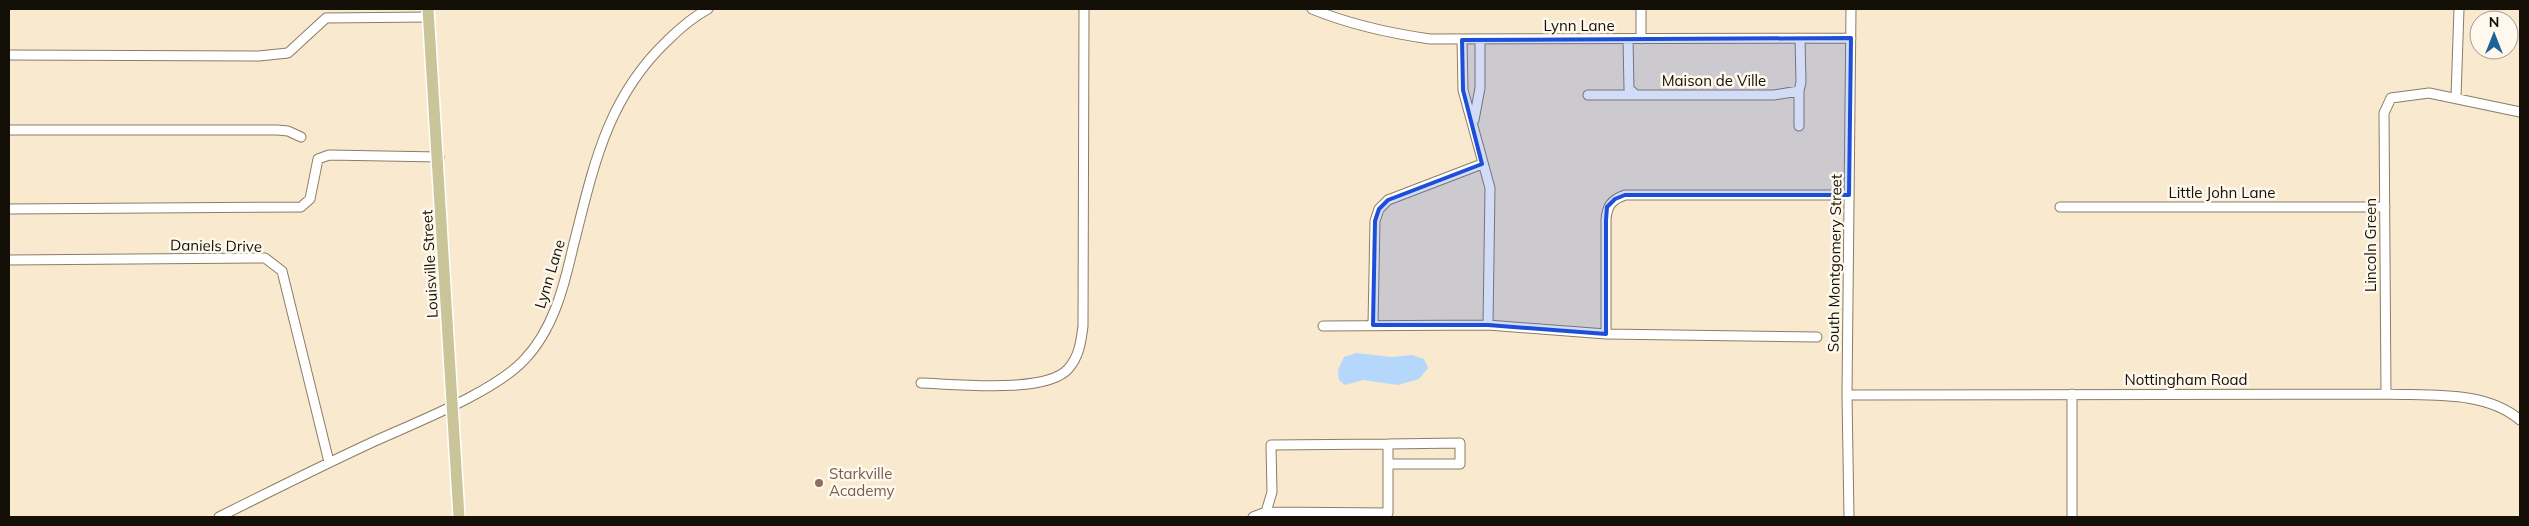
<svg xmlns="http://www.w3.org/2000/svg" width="2529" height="526" font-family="Mulish,sans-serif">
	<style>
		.water { fill: #b5d7fb }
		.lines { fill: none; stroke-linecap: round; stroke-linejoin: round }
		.minor-casing { stroke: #8b7d65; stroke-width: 11 }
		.major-casing { stroke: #fff; stroke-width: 14 }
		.minor { stroke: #fff; stroke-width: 9 }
		.major { stroke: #c9c598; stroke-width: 11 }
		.marked { fill: #1d4ed8; fill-opacity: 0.2; stroke: #1d4ed8; stroke-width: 4; stroke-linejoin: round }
		.education-dot { fill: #8d6e63; stroke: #fef8ed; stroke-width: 2 }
		.labels { text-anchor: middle; stroke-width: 5; stroke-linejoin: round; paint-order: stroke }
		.street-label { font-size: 15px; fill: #151007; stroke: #fef8ed }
		.education-label { font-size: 15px; fill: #785e54; stroke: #fef8ed; text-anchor: start }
	</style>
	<rect width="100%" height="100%" fill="#f9e9ce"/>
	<path class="water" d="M1356 353 1391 357 1412 355 1424 359 1428 368 1419 379 1398 385 1363 380 1345 385 1339 380 1338 370 1344 357Z"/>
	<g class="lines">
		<defs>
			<path id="minor" d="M1312 9C1351 25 1388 33 1430 39L1851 38
				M1628 39 1629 89 1636 95H1774L1799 91 1801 82 1800 38
				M1641 39V9
				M1462 40 1463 90 1490 188 1488 325
				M9 55 259 56 288 53 326 18 429 17
				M1799 91V126
				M1588 95H1636
				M2456 97 2459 9
				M1474 120 1480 88V40
				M9 130H277L288 131 301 137
				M2060 207H2385
				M9 209 301 207 310 199 318 159 329 155 439 157
				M9 260 265 258 282 271 329 462
				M1373 325 1375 221 1379 209 1388 200 1482 164
				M1323 326 1488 325 1606 334 1817 337
				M1606 334V220C1607 206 1611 200 1625 195H1849
				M921 383C954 384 1046 394 1068 369 1079 357 1081 342 1083 326L1084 9
				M2386 394 2384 113 2391 98 2429 93 2520 112
				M1847 395 2386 394C2429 396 2485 390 2520 420
				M1388 444 1460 443V464H1388
				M219 517C271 491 323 465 375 441 417 422 494 392 524 360 553 330 564 287 573 247 593 169 606 99 667 41 679 29 693 17 708 9
				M1253 517 1266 512 1388 513V444L1271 445 1272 492 1266 512
				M1849 517 1847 395 1851 9
				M2072 517V394"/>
			<path id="major" d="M428 9 459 517"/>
		</defs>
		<use href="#minor" class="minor-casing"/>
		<use href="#major" class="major-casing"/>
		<use href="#minor" class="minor"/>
		<use href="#major" class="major"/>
	</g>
	<path class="marked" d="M1851 38 1849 195H1625L1615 199 1607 207 1606 220V334L1488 325H1373L1375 221 1379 209 1388 200 1482 164 1463 90 1462 40Z"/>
	<circle class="education-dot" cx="819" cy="483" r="5"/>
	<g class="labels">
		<g class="street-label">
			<text x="1579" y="31">Lynn Lane</text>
			<text x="1714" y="86">Maison de Ville</text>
			<text x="2222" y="198">Little John Lane</text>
			<text transform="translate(2371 245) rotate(-90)" y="5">Lincoln Green</text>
			<text transform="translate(216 246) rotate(1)" y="5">Daniels Drive</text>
			<text transform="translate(1835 263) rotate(-89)" y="5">South Montgomery Street</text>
			<text transform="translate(430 264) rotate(-93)" y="5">Louisville Street</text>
			<text transform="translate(550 274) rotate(-73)" y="5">Lynn Lane</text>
			<text x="2186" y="385">Nottingham Road</text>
		</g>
		<g class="education-label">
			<text x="829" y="479">Starkville<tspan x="829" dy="17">Academy</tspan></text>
		</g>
	</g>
	<rect width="2529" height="526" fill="none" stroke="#151007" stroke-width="20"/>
	<g transform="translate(2494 35)"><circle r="24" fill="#fef8ed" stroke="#a19b91"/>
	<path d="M0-4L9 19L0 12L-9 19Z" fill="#1d6398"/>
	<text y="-8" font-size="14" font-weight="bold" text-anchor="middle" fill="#151007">N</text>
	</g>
</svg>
